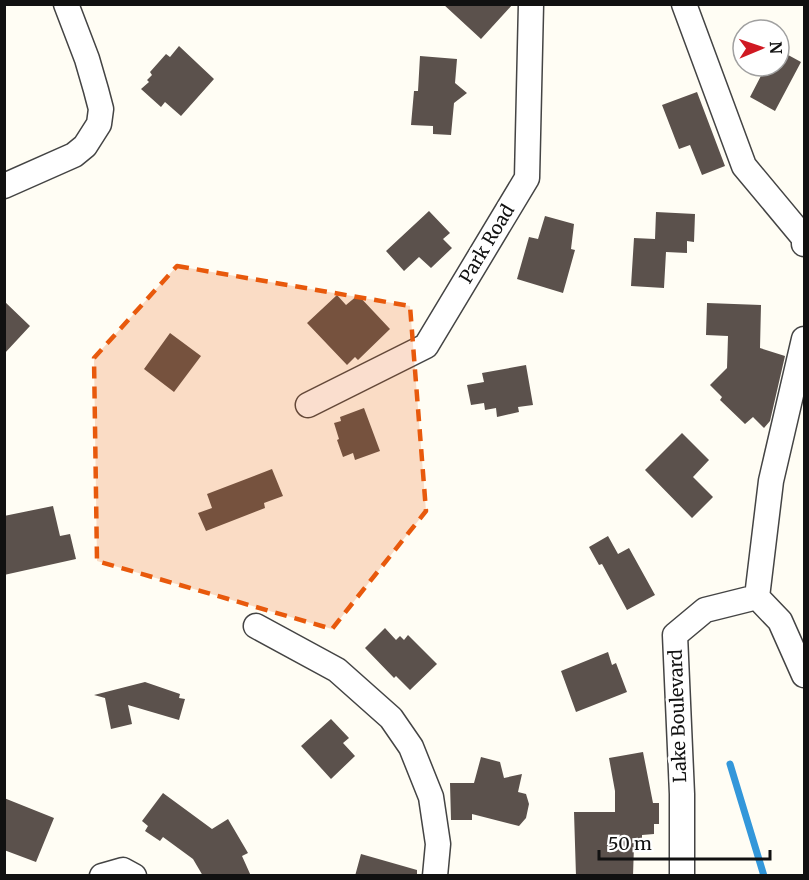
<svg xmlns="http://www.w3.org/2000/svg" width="809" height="880" font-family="Merriweather,serif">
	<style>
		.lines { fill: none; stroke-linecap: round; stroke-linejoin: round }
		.stream { stroke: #3397da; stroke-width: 7 }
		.building { fill: #5b514c }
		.street-casing { stroke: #444; stroke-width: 27 }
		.street { stroke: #fff; stroke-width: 24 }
		.marked { fill: #e8590c; fill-opacity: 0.2; stroke: #e8590c; stroke-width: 4.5; stroke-dasharray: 12 8; stroke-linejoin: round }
		.labels { text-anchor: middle; stroke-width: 6; stroke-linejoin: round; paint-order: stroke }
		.street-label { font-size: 18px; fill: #111; stroke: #fff }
	</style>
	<rect width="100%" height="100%" fill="#fffdf4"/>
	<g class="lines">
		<path class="stream" d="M730 764 764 876"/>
	</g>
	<path class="building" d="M443 4H513L481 39Z
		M179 46 214 79 181 116 165 102 161 107 141 89 149 82 147 80 152 75 150 72 166 54 170 57Z
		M779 50 801 62 775 111 750 97 766 66H779Z
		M420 56 457 59 455 83 467 93 454 103 451 135 433 134V126L411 125 414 91H418Z
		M697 92 725 166 702 175 690 145 679 149 662 105Z
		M429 211 450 233 443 239 452 248 431 268 419 257 404 271 386 251Z
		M656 212 695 214 694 242 687 241V253L666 252 664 288 631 286 634 238 655 239Z
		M545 216 574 224 571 249 575 250 563 293 517 279 529 237 538 239Z
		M337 295 346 305 358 295 390 329 358 360 355 357 347 365 307 323Z
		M4 301 30 326 4 354Z
		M707 303 761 305 760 348 785 356 770 421 764 428 753 417 745 424 720 400 722 397 710 385 727 368 728 336 706 335Z
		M170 333 201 356 174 392 144 369Z
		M526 365 533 405 518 407 519 412 497 417 496 408 485 410 484 403 471 405 467 385 484 382 482 373Z
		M364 408 380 451 355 460 353 453 343 457 337 440 339 439 334 423 341 421 340 417Z
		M682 433 709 460 693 477 713 497 692 518 645 470Z
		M272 469 283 496 264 503 265 508 206 531 198 513 212 508 207 494Z
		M53 506 60 536 70 534 76 559 4 575V516Z
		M608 536 618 554 629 548 655 595 627 610 602 564 599 565 589 547Z
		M385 628 396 640 400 636 404 640 408 635 437 664 410 690 396 676 394 678 365 648Z
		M608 652 612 665 616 663 627 692 576 712 561 671Z
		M145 682 180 694 179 698 185 699 179 720 128 705 132 724 111 729 105 698 94 695Z
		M331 719 349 738 343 743 355 756 331 779 301 746Z
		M643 752 653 803H659V824H654V834L642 835V845H634L633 876H576L574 812H615V791L609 758Z
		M481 757 500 762 504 778 522 774 518 792 526 794 529 804 526 818 519 826 472 814V820H451L450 783H474Z
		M163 793 212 829 228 819 248 853 242 856 251 876H203L193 859 163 837 160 841 145 831 148 826 142 821Z
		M4 798 54 818 36 862 4 850Z
		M361 854 417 870V876H355Z"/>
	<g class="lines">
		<defs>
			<path id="street" d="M684 4 744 166 804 238V244
				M4 186 74 155 85 146 99 124 101 109 96 90 87 59 66 4
				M308 405 426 346 527 178 531 4
				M757 597 771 481 804 339
				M256 626 337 670 391 718 411 747 431 797 438 844 435 876
				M102 876 123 870 134 876
				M682 876V794L675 635 705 610 757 597 780 621 804 675"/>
		</defs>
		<use href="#street" class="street-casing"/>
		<use href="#street" class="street"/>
	</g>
	<path class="marked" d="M177 266 410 306 426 511 332 629 97 561 94 358Z"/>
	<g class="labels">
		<g class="street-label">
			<text transform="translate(487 244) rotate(-59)" y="6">Park Road</text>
			<text transform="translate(678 716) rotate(-92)" y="6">Lake Boulevard</text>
		</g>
	</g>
	<rect width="809" height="880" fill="none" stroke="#111111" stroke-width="12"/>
	<g transform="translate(761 48) rotate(88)"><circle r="28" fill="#ffffff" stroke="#a0a0a0" stroke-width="1.5"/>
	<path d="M0-4.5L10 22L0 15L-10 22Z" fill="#d01922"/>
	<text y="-9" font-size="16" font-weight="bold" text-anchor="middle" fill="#111111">N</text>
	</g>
	<path d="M599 850v9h171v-9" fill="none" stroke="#111111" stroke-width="3"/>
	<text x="608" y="850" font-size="18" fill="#111111" stroke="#ffffff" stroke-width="4.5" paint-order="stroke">50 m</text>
</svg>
